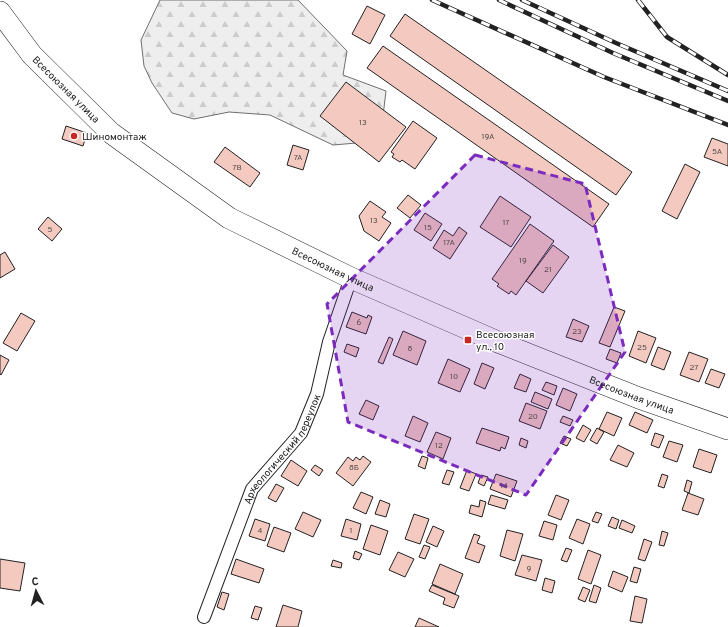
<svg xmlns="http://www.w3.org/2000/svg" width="728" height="627" font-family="Overpass,sans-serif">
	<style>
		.forest { fill: url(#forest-firs); stroke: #6f6f6f }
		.building { fill: #f3c9c0; stroke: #222 }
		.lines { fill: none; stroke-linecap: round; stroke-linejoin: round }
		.minor-casing { stroke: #222; stroke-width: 14 }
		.trunk-casing { stroke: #222; stroke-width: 22 }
		.minor { stroke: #fff; stroke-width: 12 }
		.trunk { stroke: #fff; stroke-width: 21 }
		.rail-casing { stroke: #222; stroke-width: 4.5 }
		.rail { stroke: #fff; stroke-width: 3; stroke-dasharray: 9; stroke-linecap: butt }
		.marked { fill: #7b2cbf; fill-opacity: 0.2; stroke: #7b2cbf; stroke-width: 3; stroke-dasharray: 8 5; stroke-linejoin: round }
		.poi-dot { fill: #c62828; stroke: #fff; stroke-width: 1.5 }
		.labels { text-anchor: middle; stroke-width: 3; stroke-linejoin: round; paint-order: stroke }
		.number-label { font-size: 8px; fill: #564c4a }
		.street-label { font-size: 10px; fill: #222; stroke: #fff }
		.poi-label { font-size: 10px; fill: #222; stroke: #fff; text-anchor: start }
	</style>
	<defs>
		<pattern id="forest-firs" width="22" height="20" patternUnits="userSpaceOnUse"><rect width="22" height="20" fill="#eee"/><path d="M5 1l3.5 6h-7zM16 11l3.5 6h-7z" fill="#ccc"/></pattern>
	</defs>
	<rect width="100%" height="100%" fill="#fff"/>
	<path class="forest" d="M160 0H298L347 51 343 75 386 91 380 141 333 145 270 115 229 112 194 119 172 113 152 83 144 66 141 40Z"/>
	<path class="building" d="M367 6 385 15 370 44 352 34Z
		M405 14 632 172 616 195 390 36Z
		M383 46 609 204 593 227 367 68Z
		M346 82 406 127 379 162 320 116Z
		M413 121 437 138 415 169 402 160 400 162 392 157 394 154 391 152Z
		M66 126 87 133 83 146 62 139Z
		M712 138 728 144V166L704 157Z
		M293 145 309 150 303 170 287 165Z
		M225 147 260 173 250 187 214 162Z
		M685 164 700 172 677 219 662 211Z
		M408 195 421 205 410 218 397 208Z
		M500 196 531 217 511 247 480 227Z
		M370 201 386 212 382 217 391 223 379 241 364 231 359 216Z
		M425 213 442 224 431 241 414 230Z
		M48 217 62 229 52 241 38 229Z
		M530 224 554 241 516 295 511 291 509 294 497 286 499 284 492 279Z
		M459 227 467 233 450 259 433 248 444 230 453 236Z
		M553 245 569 257 543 293 526 281Z
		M5 252 15 269 0 278V255Z
		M614 307 625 311 610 347 599 343Z
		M352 312 367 318 368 315 372 317 366 334 346 327Z
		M21 313 35 321 17 351 3 343Z
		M573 319 589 326 582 342 566 337Z
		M403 331 426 341 417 365 393 355Z
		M638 331 656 338 646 363 629 356Z
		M389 337 393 339 383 364 378 362Z
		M347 344 359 348 356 357 344 352Z
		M658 347 671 352 664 370 651 365Z
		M610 349 621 353 617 363 606 359Z
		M689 352 708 359 699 382 680 375Z
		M0 355 9 360 1 375 0 374Z
		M448 359 470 369 460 392 438 383Z
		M482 363 494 368 485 389 474 384Z
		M711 369 725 374 719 388 705 383Z
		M520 374 531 379 526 392 514 388Z
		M546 382 557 386 554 395 542 390Z
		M563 388 577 394 570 411 556 405Z
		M535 392 552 399 548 409 531 402Z
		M366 400 379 406 373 420 359 414Z
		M526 403 547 411 540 429 519 421Z
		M607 412 622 418 614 436 599 429Z
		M635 412 653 420 647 433 629 425Z
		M413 416 428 423 420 442 405 436Z
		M563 416 573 420 570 426 560 422Z
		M583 425 591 430 584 442 576 438Z
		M482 428 509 437 505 449 501 447 500 451 476 443Z
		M597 428 604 432 597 444 590 440Z
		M436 432 451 438 443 459 427 452Z
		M655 433 664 436 659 448 651 445Z
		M564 436 571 439 567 446 560 443Z
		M521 438 528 441 526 448 519 445Z
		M669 441 683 445 677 462 663 457Z
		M618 445 634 453 627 467 610 460Z
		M699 449 717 455 711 473 693 467Z
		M363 456 371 462 353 486 336 473 348 457 353 461 356 457 360 460Z
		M422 456 428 458 425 469 418 466Z
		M291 460 307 471 298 486 281 476Z
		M315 465 323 470 319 476 311 470Z
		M447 470 454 472 449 485 442 483Z
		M467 470 476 474 469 491 460 488Z
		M496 474 517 481 511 497 490 489Z
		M662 474 668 476 664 488 658 486Z
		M481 475 488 477 484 486 478 483Z
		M687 480 692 482 689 493 684 491Z
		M276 484 284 488 276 502 268 498Z
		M361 492 373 497 366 514 353 508Z
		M688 493 704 499 698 515 682 510Z
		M491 495 508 500 505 509 488 504Z
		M556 495 569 500 561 520 548 515Z
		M380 500 390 504 386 517 375 514Z
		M480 500 486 502 482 517 469 513 471 505 479 507Z
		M303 512 321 520 313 537 295 529Z
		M596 512 602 514 598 523 592 521Z
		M414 514 429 519 420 544 405 539Z
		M612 517 619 520 616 529 608 526Z
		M255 519 270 524 265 541 249 536Z
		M346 519 361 524 357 540 341 536Z
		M577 519 590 524 583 544 569 538Z
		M622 520 635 526 632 533 619 528Z
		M544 521 557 525 553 540 539 536Z
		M371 525 388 531 380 555 363 549Z
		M433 526 444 531 437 547 426 542Z
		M274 527 291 533 284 552 267 546Z
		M507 530 523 534 515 561 500 556Z
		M662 531 668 533 664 546 659 545Z
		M474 534 480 536 477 543 485 546 479 563 465 558Z
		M644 539 652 542 645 561 638 559Z
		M424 545 430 547 425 559 419 557Z
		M566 548 572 550 567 562 561 560Z
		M588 550 601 555 591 584 578 579Z
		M355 551 362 554 359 560 353 558Z
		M398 552 414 559 405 577 389 570Z
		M522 555 542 560 536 581 515 575Z
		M0 559 25 563 20 591 0 588Z
		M236 559 264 569 259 583 231 574Z
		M333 560 342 563 341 568 331 566Z
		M440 564 463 574 455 594 432 584Z
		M634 567 641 569 637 583 630 581Z
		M613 571 628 577 622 592 608 586Z
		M545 578 555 581 552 593 542 590Z
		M432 585 459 596 454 608 443 604 445 598 429 591Z
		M594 585 601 588 596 603 589 601Z
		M583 587 590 590 585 602 578 599Z
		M222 592 229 594 224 610 217 607Z
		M635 596 647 599 642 623 630 621Z
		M283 605 302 611 298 627H276Z
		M255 606 262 608 258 620 251 618Z
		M419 618 439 627H415Z"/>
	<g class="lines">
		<defs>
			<g id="minor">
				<path id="s1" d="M204 617 252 489 301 433 317 394 329 342 351 278"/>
			</g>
			<g id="trunk">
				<path id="s2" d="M0 12 32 55 111 133 229 218 351 278 498 342 639 398 728 429"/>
			</g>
		</defs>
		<use href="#minor" class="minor-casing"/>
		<use href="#trunk" class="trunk-casing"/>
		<use href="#minor" class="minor"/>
		<use href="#trunk" class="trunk"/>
		<defs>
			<path id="rail" d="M432 0 604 77 728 125
				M499 0 613 53 728 101
				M522 0 616 43 728 91
				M638 0 667 37 728 75"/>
		</defs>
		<use href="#rail" class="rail-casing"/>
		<use href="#rail" class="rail"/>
	</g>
	<path class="marked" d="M475 155 585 184 625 352 526 495 348 422 327 304Z"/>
	<g class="poi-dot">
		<circle cx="74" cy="136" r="4"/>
		<rect x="464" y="336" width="8" height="8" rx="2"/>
	</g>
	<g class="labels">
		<g class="number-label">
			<text x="363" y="125">13</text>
			<text x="488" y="139">19А</text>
			<text x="717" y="154">5А</text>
			<text x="298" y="160">7А</text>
			<text x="237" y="170">7В</text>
			<text x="374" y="223">13</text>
			<text x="506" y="225">17</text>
			<text x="428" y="230">15</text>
			<text x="50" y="232">5</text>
			<text x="449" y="245">17А</text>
			<text x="523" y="263">19</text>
			<text x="548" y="272">21</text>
			<text x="359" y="325">6</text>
			<text x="577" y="334">23</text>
			<text x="642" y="350">25</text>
			<text x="410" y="351">8</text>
			<text x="694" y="370">27</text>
			<text x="454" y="379">10</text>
			<text x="533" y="419">20</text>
			<text x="439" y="448">12</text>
			<text x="354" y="470">8Б</text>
			<text x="504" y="488">14</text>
			<text x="260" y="533">4</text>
			<text x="351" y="533">1</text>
			<text x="529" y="571">9</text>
		</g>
		<g class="street-label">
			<text dy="4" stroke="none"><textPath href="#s2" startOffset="102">Всесоюзная улица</textPath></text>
			<text dy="4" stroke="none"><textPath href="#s2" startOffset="426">Всесоюзная улица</textPath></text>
			<text dy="4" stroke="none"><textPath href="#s2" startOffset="750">Всесоюзная улица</textPath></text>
			<text dy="4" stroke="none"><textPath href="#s1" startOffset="187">Археологический переулок</textPath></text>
		</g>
		<g class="poi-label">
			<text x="82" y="140">Шиномонтаж</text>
			<text x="476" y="338">Всесоюзная<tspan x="476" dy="12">ул., 10</tspan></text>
		</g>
	</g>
	<g transform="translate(36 591) rotate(354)" stroke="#ffffff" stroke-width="3" paint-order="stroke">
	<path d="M0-3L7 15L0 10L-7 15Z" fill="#222222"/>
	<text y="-6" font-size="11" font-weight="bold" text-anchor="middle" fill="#222222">С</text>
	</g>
</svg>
